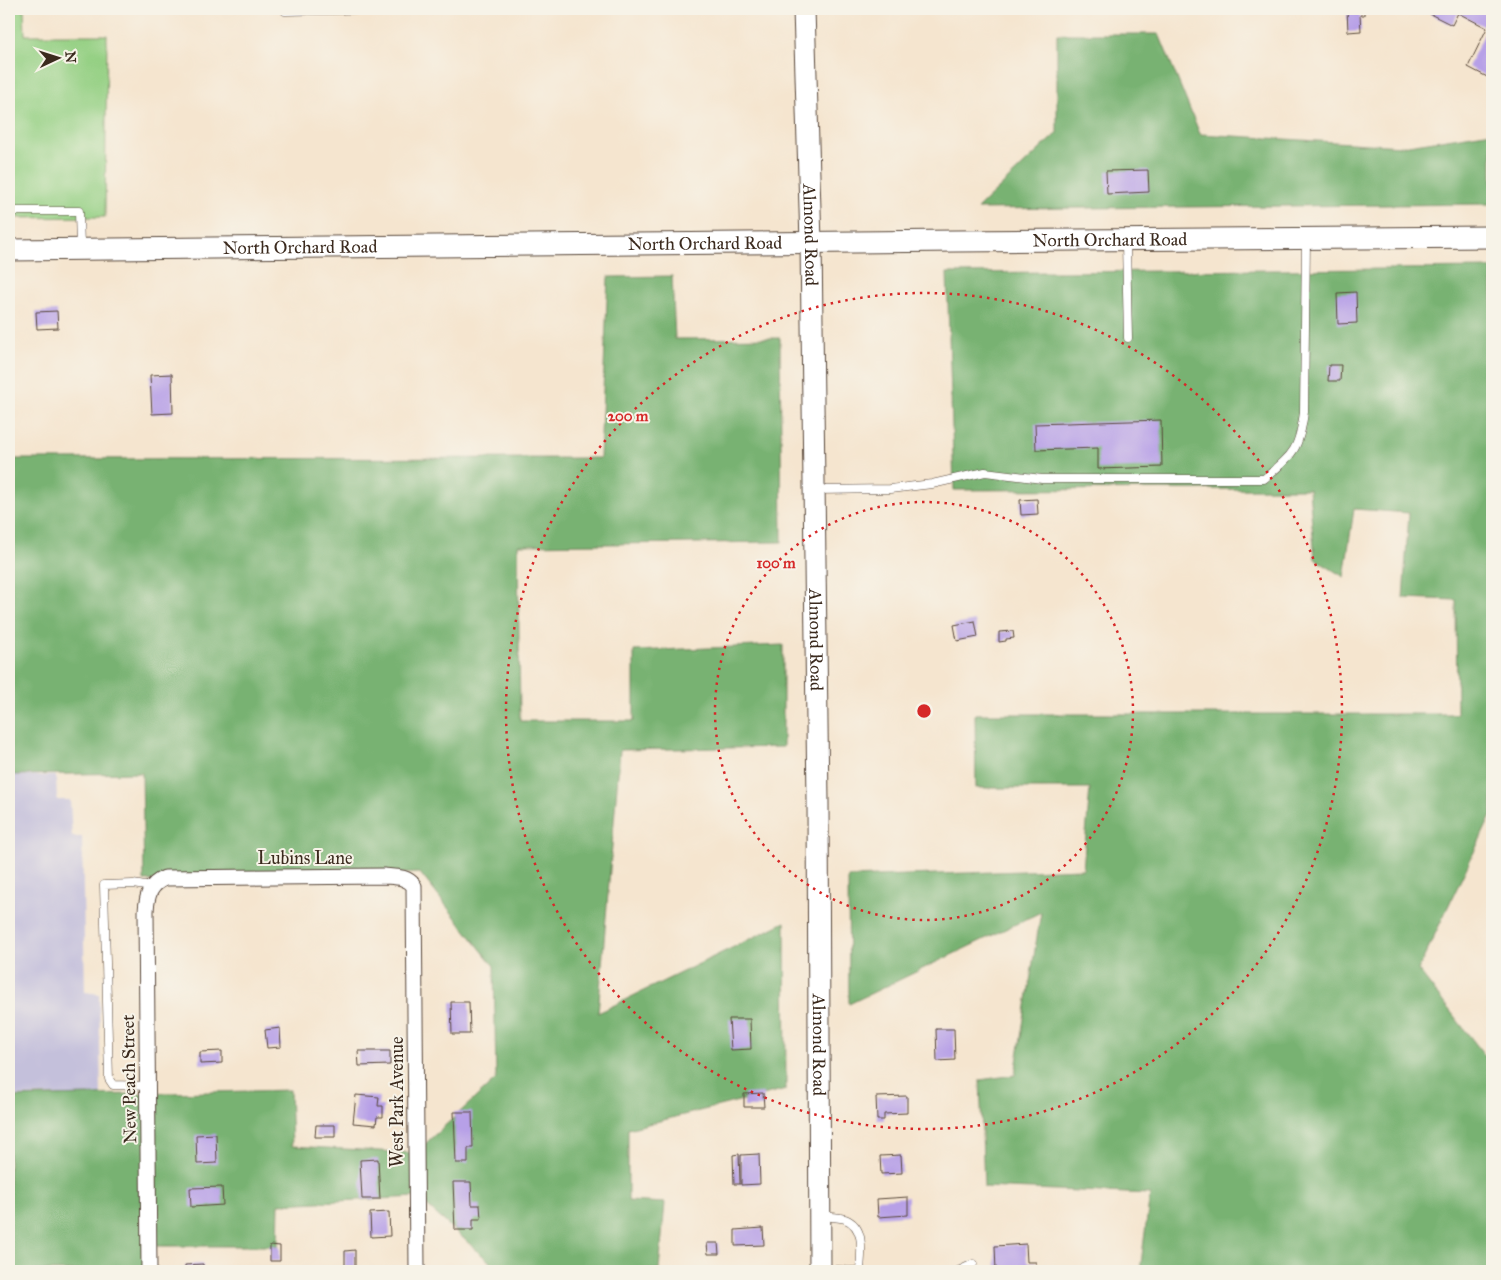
<svg xmlns="http://www.w3.org/2000/svg" width="1501" height="1280" font-family="'IM FELL Great Primer',serif">
	<style>
		.industrial { fill: #c4c0db }
		.green { fill: #95d084; stroke: #687d51 }
		.forest { fill: #78b272; stroke: #5a6e48 }
		.building { fill: #b7a0e7 }
		.lines { fill: none; stroke-linecap: round; stroke-linejoin: round }
		.lane-casing { stroke: #574639; stroke-width: 9 }
		.street-casing { stroke: #574639; stroke-width: 17 }
		.secondary-casing { stroke: #574639; stroke-width: 23 }
		.lane { stroke: #fff; stroke-width: 8 }
		.street { stroke: #fff; stroke-width: 15 }
		.secondary { stroke: #fff; stroke-width: 21 }
		.ring { fill: none; stroke: #d62828; stroke-width: 2.5; stroke-dasharray: 2.5 5 }
		.labels { text-anchor: middle; stroke-width: 4; stroke-linejoin: round; paint-order: stroke }
		.street-label { font-size: 18px; fill: #3b2a1e; stroke: #f7f3e8 }
		.centre { fill: #d62828; stroke: #f7f3e8; stroke-width: 2.5 }
		.ring-label { font-size: 15px; text-anchor: middle; font-weight: bold; fill: #d62828; stroke: #f7f3e8; stroke-width: 4; stroke-linejoin: round; paint-order: stroke }
	</style>
	<rect width="100%" height="100%" fill="#f7f3e8"/>
	<filter id="ink" filterUnits="userSpaceOnUse"><feTurbulence type="fractalNoise" baseFrequency=".02" numOctaves="2"/><feDisplacementMap in="SourceGraphic" scale="10" xChannelSelector="R" yChannelSelector="G"/><feConvolveMatrix kernelMatrix="1 2 1 2 8 2 1 2 1" color-interpolation-filters="sRGB"/></filter>
	<filter id="wash" filterUnits="userSpaceOnUse"><feTurbulence type="fractalNoise" baseFrequency=".0096" numOctaves="4" result="noise"/><feDisplacementMap in="SourceGraphic" scale="20" xChannelSelector="R" yChannelSelector="G"/><feGaussianBlur stdDeviation="1.12" result="paint"/><feColorMatrix in="noise" values="0 0 0 0 0 0 0 0 0 0 0 0 0 0 0 0 0 1.4 0 .05"/><feComposite in="paint" operator="in"/></filter>
	<g filter="url(#wash)">
		<rect width="100%" height="100%" fill="#f5e5cf"/>
		<path class="industrial" d="M9 775 56 776 57 800H70L72 837H82L85 992 99 994 101 1095 9 1096Z"/>
		<path class="green" d="M9 9H24L25 35H107L105 217 9 218Z"/>
		<path class="forest" d="M1057 34H1159L1200 134 1402 146 1492 132V204L977 209 1057 133Z
			M1492 268V814L1418 970 1490 1062H1492V1271H1140L1150 1194 984 1187 980 1080 1015 1075 1041 912 849 1004 848 877 1083 869 1090 788H976L975 714H1457L1456 600 1403 598 1409 513 1354 509 1344 577 1315 559 1309 489 954 490 947 273Z
			M672 276 675 339 780 338 782 542 518 545 520 721H634V651L783 645V747L620 750 598 1013 785 922 786 1089 628 1129V1201L665 1203 659 1270 500 1271 417 1197 279 1204 278 1246H151V1271H9V1097L290 1090 292 1146 415 1153 496 1079 494 966 420 873 144 881 142 773 9 775V459L600 458 608 277Z"/>
		<g id="blocks">
			<path class="building" d="M1347 9H1364V15H1360L1361 31 1348 32Z
				M1433 9H1492V76L1491 79 1468 67 1487 28 1458 13 1452 25 1430 14Z
				M1148 170 1149 192 1107 194 1106 171Z
				M1356 292 1357 323 1338 324 1337 293Z
				M57 311 58 328 37 329 36 312Z
				M1329 365H1341L1340 381H1328Z
				M172 374 173 413 152 414 150 375Z
				M1161 420 1162 467 1098 469V448L1036 450 1035 424Z
				M1037 499 1038 514 1021 515 1020 500Z
				M975 621 978 637 957 641 954 625Z
				M1013 631 1014 638 1006 639V641L999 642V632Z
				M451 1002H469L470 1034H452Z
				M729 1019H750L751 1049 731 1050Z
				M280 1028 281 1047 267 1048 265 1030Z
				M936 1029H954L955 1060 937 1061Z
				M222 1051V1063L200 1064V1052Z
				M358 1051H390V1065L359 1066Z
				M763 1093 764 1107H744V1094Z
				M356 1095 379 1097 378 1106H383V1117H377L376 1125 353 1123Z
				M907 1096V1113L884 1114V1120H877L876 1097Z
				M454 1112H472L473 1148H468V1163H456Z
				M316 1125H335V1137H315Z
				M216 1134 217 1163 197 1164 196 1135Z
				M739 1154 740 1184H734L733 1155Z
				M759 1154 760 1184 741 1185V1155Z
				M901 1155 902 1173 881 1174 880 1156Z
				M378 1159 380 1199H362L360 1160Z
				M453 1182H471L472 1205H480L481 1219H473V1230H455Z
				M222 1187 223 1205 191 1207 190 1188Z
				M908 1197V1215L878 1217 877 1199Z
				M389 1212 390 1236 371 1237 370 1213Z
				M763 1228 764 1245 735 1246V1230Z
				M707 1243H718L719 1254H708Z
				M1026 1244 1027 1262H1036V1271H996L995 1246Z
				M270 1245 280 1246V1261H270Z
				M355 1250V1270L345 1271V1251Z
				M203 1264V1271H185V1265Z"/>
		</g>
	</g>
	<g filter="url(#ink)">
		<use href="#blocks" fill-opacity="0" stroke="#574639" stroke-width="1"/>
		<g class="lines">
			<defs>
				<path id="lane" d="M285 9V11L384 9
					M14 211H79L80 248
					M1126 242 1128 338
					M816 490 890 489 932 484 985 472 1042 479H1264C1293 454 1299 451 1304 412L1306 241
					M148 1086 113 1085 109 1079 104 885 133 884 151 887
					M821 1216C828 1217 838 1217 845 1219 866 1227 861 1253 860 1271
					M821 1269 857 1271
					M958 1271 973 1264"/>
				<path id="street" d="M149 1271 146 911C147 895 150 884 165 878L384 876C395 877 407 876 414 886L417 1271"/>
				<g id="secondary">
					<path id="s1" d="M804 9 811 243 818 802 820 1271"/>
					<path id="s2" d="M9 250 956 241 1492 237"/>
				</g>
			</defs>
			<use href="#lane" class="lane-casing"/>
			<use href="#street" class="street-casing"/>
			<use href="#secondary" class="secondary-casing"/>
			<use href="#lane" class="lane"/>
			<use href="#street" class="street"/>
			<use href="#secondary" class="secondary"/>
		</g>
	</g>
	<g class="ring">
		<circle cx="924" cy="711" r="209"/>
		<circle cx="924" cy="711" r="418"/>
	</g>
	<g class="labels">
		<g class="street-label">
			<text dy="6" stroke="none"><textPath href="#s1" startOffset="226">Almond Road</textPath></text>
			<text dy="6" stroke="none"><textPath href="#s2" startOffset="1101">North Orchard Road</textPath></text>
			<text dy="6" stroke="none"><textPath href="#s2" startOffset="696">North Orchard Road</textPath></text>
			<text dy="6" stroke="none"><textPath href="#s2" startOffset="291">North Orchard Road</textPath></text>
			<text dy="6" stroke="none"><textPath href="#s1" startOffset="631">Almond Road</textPath></text>
			<text x="305" y="864">Lubins Lane</text>
			<text dy="6" stroke="none"><textPath href="#s1" startOffset="1036">Almond Road</textPath></text>
			<text transform="translate(129 1079) rotate(-91)" y="6">New Peach Street</text>
			<text transform="translate(397 1102) rotate(-90)" y="6">West Park Avenue</text>
		</g>
	</g>
	<circle cx="924" cy="711" r="8" class="centre"/>
	<g class="ring-label">
		<text x="628" y="421">200 m</text>
		<text x="776" y="568">100 m</text>
	</g>
	<rect width="1501" height="1280" fill="none" stroke="#f7f3e8" stroke-width="30"/>
	<g transform="translate(58 58) rotate(86)" stroke="#f7f3e8" stroke-width="4" paint-order="stroke">
	<path d="M0-4L9 19L0 12L-9 19Z" fill="#3b2a1e"/>
	<text y="-8" font-size="14" font-weight="bold" text-anchor="middle" fill="#3b2a1e">N</text>
	</g>
</svg>
